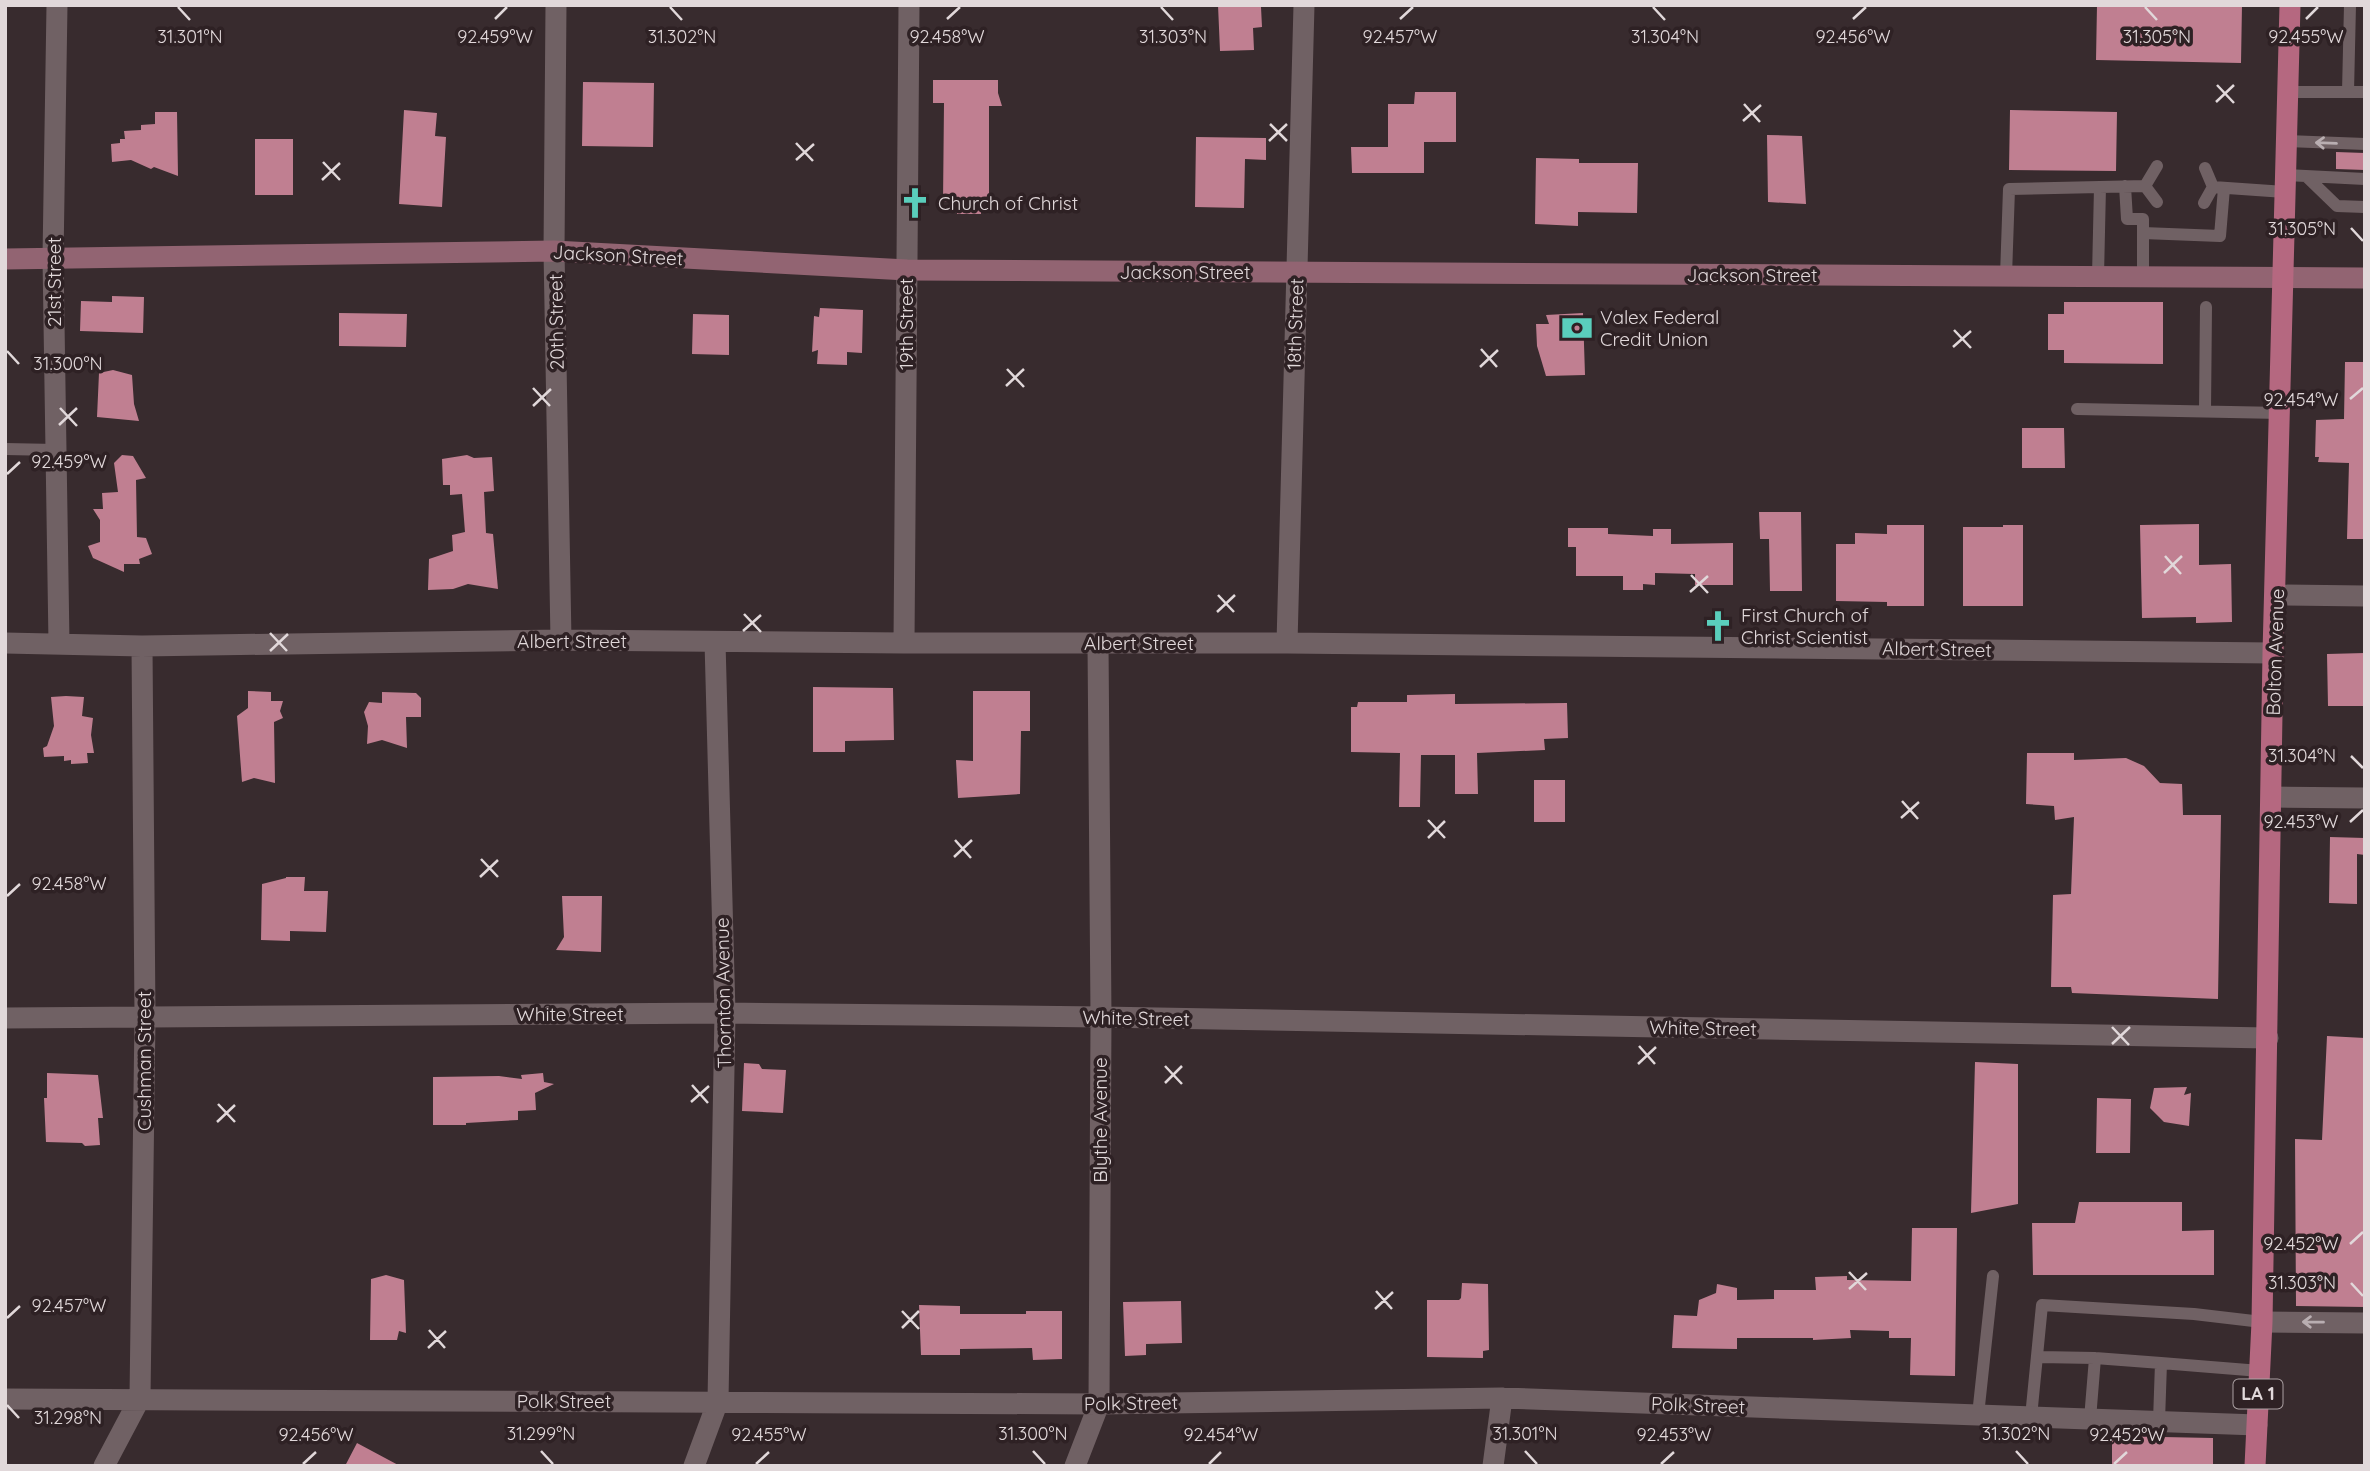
<svg xmlns="http://www.w3.org/2000/svg" width="2370" height="1471" font-family="Quicksand,sans-serif">
	<style>
		.building { fill: #c07f91 }
		.lines { fill: none; stroke-linecap: round; stroke-linejoin: round }
		.service { stroke: #706164; stroke-width: 12 }
		.minor { stroke: #706164; stroke-width: 21 }
		.secondary { stroke: #926472; stroke-width: 21 }
		.primary { stroke: #b56880; stroke-width: 21 }
		.oneway { stroke: #b9aeb1 }
		.ticks { fill: none; stroke: #e1d8da; stroke-width: 2.5 }
		.labels { text-anchor: middle; stroke-width: 7; stroke-linejoin: round; paint-order: stroke }
		.shield { fill: #2e2124; stroke: #aba1a3; stroke-width: 2 }
		.shield-label { font-size: 18px; font-weight: bold; fill: #e1d8da }
		.poi-label { font-size: 19px; fill: #e1d8da; stroke: #2e2124; text-anchor: start }
		.street-label { font-size: 19px; fill: #e1d8da; stroke: #2e2124 }
		.ticks-label { font-size: 18px; text-anchor: middle; fill: #e1d8da; stroke: #2e2124; stroke-width: 7; stroke-linejoin: round; paint-order: stroke }
	</style>
	<rect width="100%" height="100%" fill="#382b2e"/>
	<path class="building" d="M1218 5 1261 7 1262 27 1253 28 1254 50 1220 51Z
		M2097 5H2242L2241 63 2096 60Z
		M933 80H998V93L1002 106H989V204H981V214H957V202H943L944 103H933Z
		M583 82 654 83 653 147 582 146Z
		M1415 92H1456V142H1424V173H1352L1351 147H1388V104H1414Z
		M404 110 437 113 435 136 446 137 442 207 399 204Z
		M2010 110 2117 112 2116 171 2009 170Z
		M155 112H177L178 176 154 167 151 169 131 160 112 162 111 144 120 143V139H125L124 131 141 130V125L155 124Z
		M1767 135 1802 136 1806 204 1768 202Z
		M1196 137 1266 138V160L1245 159 1244 208 1195 207Z
		M255 139H293V195H255Z
		M2336 152 2365 153V170L2336 169Z
		M1536 158 1579 159V163H1638L1637 213 1578 212V226L1535 224Z
		M112 296 144 297 143 333 80 331 81 301 112 302Z
		M2064 302H2163V364L2064 363V350H2048V314H2064Z
		M820 308 863 310 862 353 847 352V365L817 364 818 350 812 352 814 316 819 317Z
		M339 313 407 314 406 347 339 346Z
		M1583 313 1585 375 1546 376 1537 346 1536 324H1549L1546 315Z
		M693 314 729 315V355L692 354Z
		M2345 362H2365V539H2347L2349 463 2318 462 2319 457H2315L2316 420 2344 419Z
		M113 370 132 375 134 404 139 421 97 417 99 373Z
		M2022 428H2064L2065 468H2022Z
		M122 455 133 456 146 478 136 480 137 537 146 538 152 554 139 559 140 564H124V572L93 558 88 546 100 542V520L93 509H103L102 493 118 492 114 463Z
		M467 455 474 458 492 457 494 491 484 492 486 533 493 534 498 589 468 584 453 589 428 590 429 559 453 551 452 535 465 532 462 494 450 495V485H443L442 459Z
		M1759 512H1801L1802 591H1770L1769 539H1760Z
		M2199 524V565L2231 564 2232 622 2196 623V617L2142 618 2140 525Z
		M1887 525H1924V606H1887V602L1836 601V544H1855V533L1887 534Z
		M2003 525H2023V606H1963V527H2003Z
		M1568 528H1608V534L1653 536V529H1671V544L1733 543V585H1695V574L1655 573V585L1643 584V590H1623V576H1576V547H1568Z
		M2365 653V706H2328L2327 654Z
		M813 687 893 688 894 740 845 741V752H813Z
		M248 691 271 692V701H283L280 711 283 718 274 722 275 783 254 778 242 782 237 716 248 708Z
		M973 691H1030V731H1021L1020 794 958 798 956 760 973 761Z
		M382 692 416 693 421 698V717H406L407 748 382 740 367 744 368 726 364 712 369 702 382 703Z
		M1455 694V704L1567 703 1568 738 1544 739 1545 750 1477 753 1478 794H1455V755H1421L1420 807H1399L1400 753 1351 752V707H1357L1358 702H1407V695Z
		M66 696 84 697 82 716 93 718 91 735 94 753H87L88 763 71 764V760L64 761V756L44 757 43 748 47 746 54 726 51 697Z
		M2027 753H2074V760L2126 758 2144 766 2160 783 2182 784 2183 815H2221L2218 999 2072 993 2071 987H2051L2053 895 2071 894 2074 817 2055 820 2054 806 2026 804Z
		M1534 780H1565V822H1534Z
		M2330 837 2365 838V855L2357 854V904L2329 903Z
		M286 877H305L304 891H328L326 932 290 931V941L261 940 262 884 286 878Z
		M562 896H602L601 952 556 950 564 937Z
		M2327 1036 2365 1038V1307L2296 1306 2295 1139 2322 1140Z
		M1975 1062 2018 1064V1204L1971 1213Z
		M744 1063 759 1064 762 1069 786 1070 783 1113 742 1111Z
		M47 1073 98 1075 103 1118H98L100 1145 85 1146 82 1143 46 1142 44 1098H47Z
		M543 1073 544 1082 554 1084 535 1093 536 1110 518 1111V1120L466 1123V1125H433V1077L499 1076 522 1079 521 1075Z
		M2187 1087 2184 1095 2191 1093 2189 1126 2164 1122 2150 1108 2154 1088Z
		M2097 1098 2131 1099 2130 1153H2096Z
		M2079 1202H2182V1231L2214 1230V1275H2033L2032 1223H2075Z
		M1912 1228H1957L1955 1376 1910 1375 1911 1338H1889V1331L1850 1330 1851 1338 1813 1340V1338H1737V1349L1672 1348 1674 1315 1697 1316 1699 1300 1716 1293 1717 1284 1737 1288V1300L1774 1299V1290H1816L1815 1277 1847 1276V1280L1911 1281Z
		M386 1275 404 1280 406 1333 399 1331 397 1340H370L371 1279Z
		M1462 1283 1488 1284 1489 1350 1483 1351V1358L1427 1357V1300H1459L1461 1298Z
		M1181 1301 1182 1343 1146 1344V1355L1125 1356 1123 1302Z
		M919 1305 960 1306V1314H1026V1311H1062V1359L1033 1360 1032 1348 960 1349V1355H921Z
		M2112 1436 2213 1438V1466H2112Z
		M357 1443 400 1466H345Z"/>
	<g class="lines">
		<path class="service" d="M2350 5 2348 92H2365
			M2288 92H2348
			M2287 141 2365 144
			M2205 168 2213 187 2285 192
			M2286 175 2365 179
			M2307 177 2337 206 2365 207
			M2125 186 2127 219H2143V277
			M2157 202 2145 186 2157 166
			M2204 203 2213 187
			M2143 233 2220 236 2224 188
			M2006 276 2009 189 2145 186
			M2098 276 2100 187
			M2077 409 2281 413
			M2205 411 2206 307
			M5 449 56 450
			M2039 1357 2095 1358 2161 1363 2159 1421
			M2161 1363 2260 1371
			M1978 1415 1993 1276
			M2031 1417 2042 1305 2194 1314 2262 1322
			M2090 1419 2095 1358"/>
		<path class="minor" d="M57 5 53 258 59 643
			M556 5 554 251 561 640
			M2276 595 2365 596
			M5 643 142 646 561 640 904 643H1287L2273 653
			M904 643 909 5
			M1287 643 1304 5
			M2272 797 2365 798
			M5 1018 725 1013 1101 1017 2268 1038
			M2262 1322 2365 1323
			M5 1399 1099 1404 1502 1398 2257 1425
			M104 1466 140 1398 145 1017 142 646
			M694 1466 718 1401 725 1013 715 642
			M1075 1466 1099 1404 1101 1017 1098 643
			M1493 1466 1502 1398"/>
		<path class="secondary" d="M5 259 554 251 907 270 2365 278"/>
		<path class="primary" d="M2255 1466 2262 1322 2273 653 2290 5"/>
	</g>
	<defs><path id="oneway-shaft" d="M-6 0H5M1.5-3L5.5 0L1.5 3" fill="none" stroke-width="1.6" stroke-linecap="round" stroke-linejoin="round" transform="scale(1.75)"/></defs>
	<g class="oneway">
		<use href="#oneway-shaft" transform="translate(2326 143) rotate(-178)"/>
		<use href="#oneway-shaft" transform="translate(2313 1322) rotate(-179)"/>
	</g>
	<path class="ticks" d="M178 7 190 20M670 7 682 20M1161 7 1173 20M1653 7 1665 20M2145 7 2157 20M495 19 507 7M947 19 960 7M1400 19 1413 7M1853 19 1866 7M2306 19 2318 7M2217 85 2234 103M2216 102 2234 85M1744 104 1760 122M1743 121 1761 105M1270 124 1287 141M1269 141 1287 124M796 143 813 161M796 160 814 144M323 162 340 180M322 180 340 163M2351 228 2363 241M1954 330 1971 348M1953 347 1971 331M1481 349 1497 367M7 351 19 364M1480 367 1498 350M1007 369 1024 387M1006 386 1024 369M533 388 550 406M2350 399 2363 388M533 406 551 389M60 408 77 426M59 425 77 408M7 474 20 462M2165 556 2181 574M2164 573 2182 556M1691 575 1708 593M1690 592 1708 576M1218 595 1234 612M1217 612 1235 595M744 614 761 632M743 631 761 615M270 633 287 651M270 651 288 634M2351 756 2363 768M1902 801 1918 819M1901 818 1919 802M1428 820 1445 838M2350 822 2363 810M1428 838 1445 821M955 840 971 858M954 857 972 840M481 859 498 877M480 877 498 860M7 896 20 884M2112 1027 2129 1045M2112 1044 2130 1027M1639 1046 1655 1064M1638 1064 1656 1047M1165 1066 1182 1084M1165 1083 1182 1066M692 1085 708 1103M691 1102 709 1086M218 1104 235 1122M217 1122 235 1105M2350 1244 2363 1232M1849 1272 1866 1290M2351 1283 2363 1296M1849 1289 1867 1273M1376 1291 1392 1309M1375 1309 1393 1292M902 1311 919 1329M7 1318 20 1306M902 1328 919 1311M429 1330 445 1348M428 1348 446 1331M7 1405 19 1418M541 1451 553 1464M1033 1451 1045 1464M1525 1451 1537 1464M2016 1451 2028 1464M303 1464 316 1452M756 1464 769 1452M1209 1464 1221 1452M1661 1464 1674 1452M2114 1464 2127 1452"/>
	<defs>
		<symbol id="church-bare" viewBox="-9 -9 18 18"><path d="M-1.2-6h2.4v3.5h3.3v2.4h-3.3V6h-2.4V-.1h-3.3v-2.4h3.3Z" fill="#5acebc" stroke="#2e2124" stroke-width="2.5" paint-order="stroke"/></symbol>
		<symbol id="bank-bare" viewBox="-9 -9 18 18"><path d="M-6-4H6V4H-6ZM0-2.3a2.3 2.3 0 1 0 0 4.6a2.3 2.3 0 1 0 0-4.6Z" fill="#5acebc" stroke="#2e2124" stroke-width="2.5" paint-order="stroke"/></symbol>
	</defs>
	<g fill-rule="evenodd">
		<use href="#church-bare" x="893" y="181" width="44" height="44"/>
		<use href="#bank-bare" x="1555" y="306" width="44" height="44"/>
		<use href="#church-bare" x="1696" y="604" width="44" height="44"/>
	</g>
	<g class="labels">
		<rect class="shield" x="2233.5" y="1379.5" width="49" height="29" rx="5"/>
		<g class="shield-label">
			<text x="2258" y="1400">LA 1</text>
		</g>
		<g class="poi-label">
			<text x="938" y="210">Church of Christ</text>
			<text x="1600" y="324">Valex Federal<tspan x="1600" dy="22">Credit Union</tspan></text>
			<text x="1741" y="622">First Church of<tspan x="1741" dy="22">Christ Scientist</tspan></text>
		</g>
		<g class="street-label">
			<text transform="translate(618 255) rotate(3)" y="7">Jackson Street</text>
			<text x="1185" y="279">Jackson Street</text>
			<text x="1752" y="282">Jackson Street</text>
			<text transform="translate(54 282) rotate(-90)" y="7">21st Street</text>
			<text transform="translate(556 322) rotate(-91)" y="7">20th Street</text>
			<text transform="translate(906 324) rotate(-90)" y="7">19th Street</text>
			<text transform="translate(1295 324) rotate(-88)" y="7">18th Street</text>
			<text x="572" y="648">Albert Street</text>
			<text x="1139" y="650">Albert Street</text>
			<text transform="translate(1937 649) rotate(1)" y="7">Albert Street</text>
			<text transform="translate(2275 652) rotate(-88)" y="7">Bolton Avenue</text>
			<text transform="translate(723 993) rotate(-91)" y="7">Thornton Avenue</text>
			<text x="570" y="1021">White Street</text>
			<text transform="translate(1136 1018) rotate(1)" y="7">White Street</text>
			<text transform="translate(1703 1028) rotate(1)" y="7">White Street</text>
			<text transform="translate(144 1061) rotate(-90)" y="7">Cushman Street</text>
			<text transform="translate(1100 1120) rotate(-90)" y="7">Blythe Avenue</text>
			<text x="564" y="1408">Polk Street</text>
			<text transform="translate(1131 1403) rotate(-1)" y="7">Polk Street</text>
			<text transform="translate(1698 1405) rotate(2)" y="7">Polk Street</text>
		</g>
	</g>
	<g class="ticks-label">
		<text x="495" y="43">92.459°W</text>
		<text x="947" y="43">92.458°W</text>
		<text x="1400" y="43">92.457°W</text>
		<text x="1853" y="43">92.456°W</text>
		<text x="2306" y="43">92.455°W</text>
		<text x="190" y="43">31.301°N</text>
		<text x="682" y="43">31.302°N</text>
		<text x="1173" y="43">31.303°N</text>
		<text x="1665" y="43">31.304°N</text>
		<text x="2157" y="43">31.305°N</text>
		<text x="2302" y="235">31.305°N</text>
		<text x="68" y="370">31.300°N</text>
		<text x="2301" y="406">92.454°W</text>
		<text x="69" y="468">92.459°W</text>
		<text x="2302" y="762">31.304°N</text>
		<text x="2301" y="828">92.453°W</text>
		<text x="69" y="890">92.458°W</text>
		<text x="2301" y="1250">92.452°W</text>
		<text x="2302" y="1289">31.303°N</text>
		<text x="69" y="1312">92.457°W</text>
		<text x="68" y="1424">31.298°N</text>
		<text x="541" y="1440">31.299°N</text>
		<text x="1033" y="1440">31.300°N</text>
		<text x="1525" y="1440">31.301°N</text>
		<text x="2016" y="1440">31.302°N</text>
		<text x="316" y="1441">92.456°W</text>
		<text x="769" y="1441">92.455°W</text>
		<text x="1221" y="1441">92.454°W</text>
		<text x="1674" y="1441">92.453°W</text>
		<text x="2127" y="1441">92.452°W</text>
	</g>
	<rect width="2370" height="1471" fill="none" stroke="#e1d8da" stroke-width="14"/>
</svg>
